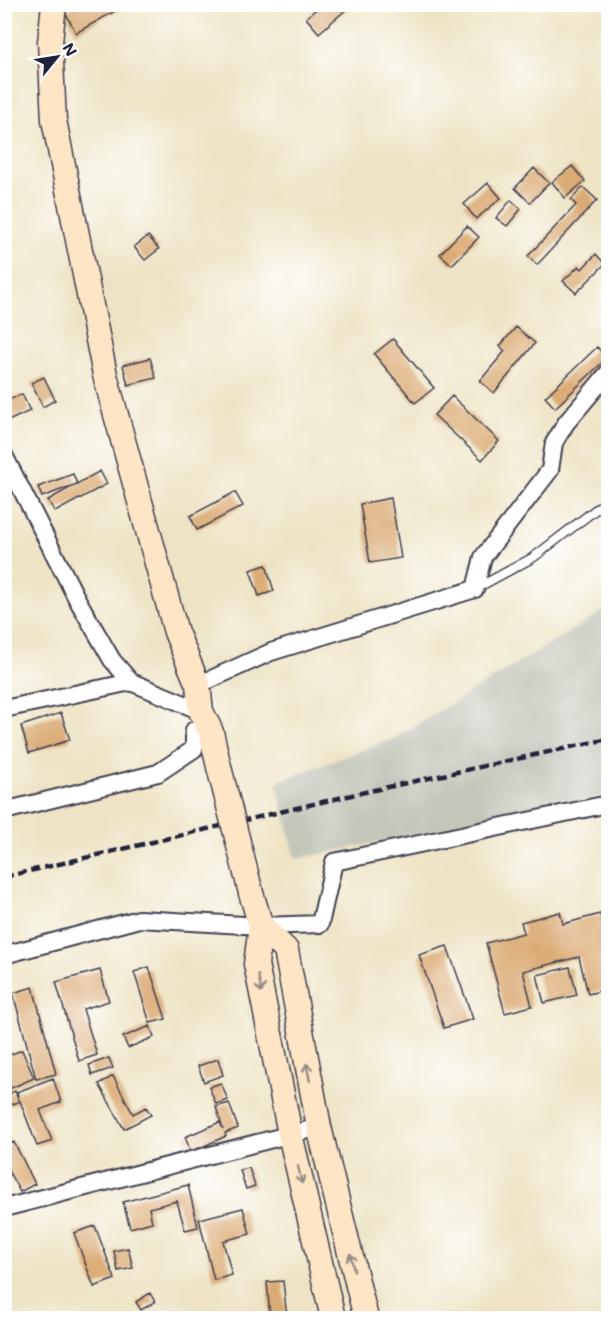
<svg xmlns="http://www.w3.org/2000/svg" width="613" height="1323" font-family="Mali,sans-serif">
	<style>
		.industrial { fill: #c3c6b9 }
		.building { fill: #dbab75 }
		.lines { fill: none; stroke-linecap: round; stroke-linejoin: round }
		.lane-casing { stroke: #413f50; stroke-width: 11 }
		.street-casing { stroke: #413f50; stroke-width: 20 }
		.secondary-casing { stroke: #413f50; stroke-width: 27 }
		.lane { stroke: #fff; stroke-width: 8 }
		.street { stroke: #fff; stroke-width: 16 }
		.secondary { stroke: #fde5c5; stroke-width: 24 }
		.rail { stroke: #22223b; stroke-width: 4.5; stroke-dasharray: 9 4.5; stroke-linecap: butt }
		.secondary-bridge-casing { stroke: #413f50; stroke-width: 27; stroke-linecap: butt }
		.secondary-bridge { stroke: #fde5c5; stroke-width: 24 }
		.oneway { stroke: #9a8d87 }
	</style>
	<rect width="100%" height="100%" fill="#fff"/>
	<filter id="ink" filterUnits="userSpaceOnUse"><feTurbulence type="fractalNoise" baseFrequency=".0167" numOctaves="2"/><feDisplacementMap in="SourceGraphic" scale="12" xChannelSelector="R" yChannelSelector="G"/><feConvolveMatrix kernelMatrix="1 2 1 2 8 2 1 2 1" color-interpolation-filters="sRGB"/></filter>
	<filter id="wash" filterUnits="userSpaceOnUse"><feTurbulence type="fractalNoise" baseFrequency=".008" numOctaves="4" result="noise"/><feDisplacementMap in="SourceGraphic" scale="24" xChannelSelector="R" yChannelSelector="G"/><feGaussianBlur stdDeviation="1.35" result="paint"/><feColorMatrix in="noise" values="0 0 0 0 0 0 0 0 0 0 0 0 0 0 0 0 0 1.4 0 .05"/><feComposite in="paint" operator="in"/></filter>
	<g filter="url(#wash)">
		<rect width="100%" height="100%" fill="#eee4c5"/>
		<path class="industrial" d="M608 608V796L296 859 276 782 395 738Z"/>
		<g id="blocks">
			<path class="building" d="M78 4H114L117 10 76 33 65 12Z
				M322 4H345L348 8 319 33 306 18Z
				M572 166 585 181 565 198 552 182Z
				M534 168 549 183 530 203 515 188Z
				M488 183 501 198 476 219 464 204Z
				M583 187 597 200 537 265 528 256 576 205 571 200Z
				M511 200 521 209 507 226 496 218Z
				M467 226 479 237 452 265 440 254Z
				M148 236 159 249 145 260 134 247Z
				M596 254 605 264 576 293 563 281 579 266 582 269Z
				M516 327 535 343 494 393 480 381 505 351 500 346Z
				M393 339 434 388 415 403 374 354Z
				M597 347 607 358 555 408 545 397Z
				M150 358 156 378 128 385 123 365Z
				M44 377 55 400 43 407 31 383Z
				M22 394 30 411 4 423V402Z
				M452 396 499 441 482 460 434 415Z
				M100 471 107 484 55 512 48 500Z
				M73 474 77 484 42 497 38 487Z
				M235 492 243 506 197 530 190 516Z
				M391 498 401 558 370 563 360 504Z
				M266 565 274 591 259 596 250 570Z
				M61 713 70 740 29 753 21 726Z
				M560 912 563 924 600 914 608 947V989L588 994 579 957 523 971 532 1006 505 1013 486 943 524 933 521 922Z
				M447 946 473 1019 444 1028 419 955Z
				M149 967 166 1019 150 1023 134 972Z
				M570 967 577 995 544 1003 537 975Z
				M100 970 109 1001 83 1009 97 1055 79 1061 56 982Z
				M33 987 56 1074 36 1079 13 993Z
				M150 1026 154 1037 128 1048 123 1037Z
				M22 1050 34 1078 4 1091V1057Z
				M109 1058 113 1068 92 1075 89 1065Z
				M218 1059 223 1075 204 1082 198 1066Z
				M113 1076 133 1114 146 1107 151 1115 124 1129 99 1084Z
				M53 1078 61 1102 40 1110 52 1141 37 1146 20 1101 4 1108V1096L15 1091 19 1100 17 1092Z
				M221 1083 228 1100 216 1104 209 1087Z
				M229 1103 238 1128 225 1133 226 1136 191 1152 185 1137 220 1122 223 1129 216 1107Z
				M14 1142 35 1184 20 1192 4 1163V1147Z
				M249 1168 255 1186 246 1189 240 1170Z
				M188 1185 198 1227 185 1230 177 1201 149 1208 152 1222 130 1228 123 1202Z
				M243 1208 250 1234 223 1241 232 1275 214 1280 199 1219Z
				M95 1226 115 1279 94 1287 74 1233Z
				M128 1248 133 1268 118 1271 114 1251Z
				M283 1281 287 1318H270L267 1282Z
				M150 1293 155 1302 141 1310 136 1302Z"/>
		</g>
	</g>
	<g filter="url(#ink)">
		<use href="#blocks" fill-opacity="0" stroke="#413f50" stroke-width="1.5"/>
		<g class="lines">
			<defs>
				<path id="lane" d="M475 589 534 557 608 500"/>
				<path id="street" d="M4 455 77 599 112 660 131 682 201 711
					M198 685 271 652 475 589 483 557 550 470 554 443 566 423 608 373
					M4 709 131 682
					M4 811 158 773 194 749V730L211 732
					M4 955 139 919 261 926 320 924 334 862 608 804
					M4 1208 319 1127"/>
				<path id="secondary" d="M54 4 50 42 54 120 105 375 176 632 198 685 201 711 211 732 219 767
					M251 893 261 926 256 964 290 1134 333 1318
					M261 926 286 950 319 1127 366 1318"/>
			</defs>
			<use href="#lane" class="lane-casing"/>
			<use href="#street" class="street-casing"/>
			<use href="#secondary" class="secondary-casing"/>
			<use href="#lane" class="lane"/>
			<use href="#street" class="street"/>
			<use href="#secondary" class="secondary"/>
			<path class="rail" d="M4 877 356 794 608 739"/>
			<defs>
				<path id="secondary-bridge" d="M219 767 251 893"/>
			</defs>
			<use href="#secondary-bridge" class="secondary-bridge-casing"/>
			<use href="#secondary-bridge" class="secondary-bridge"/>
		</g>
		<defs><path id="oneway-shaft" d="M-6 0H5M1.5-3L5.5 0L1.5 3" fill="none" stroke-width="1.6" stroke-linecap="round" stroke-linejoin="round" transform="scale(1.5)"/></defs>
		<g class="oneway">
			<use href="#oneway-shaft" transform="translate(260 984) rotate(79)"/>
			<use href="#oneway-shaft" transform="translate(308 1072) rotate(-101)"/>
			<use href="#oneway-shaft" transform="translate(300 1175) rotate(77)"/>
			<use href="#oneway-shaft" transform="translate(352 1262) rotate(-104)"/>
		</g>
	</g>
	<rect width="613" height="1323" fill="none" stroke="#fff" stroke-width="24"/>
	<g transform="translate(57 57) rotate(60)" stroke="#ffffff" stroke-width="4.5" paint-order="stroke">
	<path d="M0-4.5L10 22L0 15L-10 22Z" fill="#22223b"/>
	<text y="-9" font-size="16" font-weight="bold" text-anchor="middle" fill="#22223b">N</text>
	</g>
</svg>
